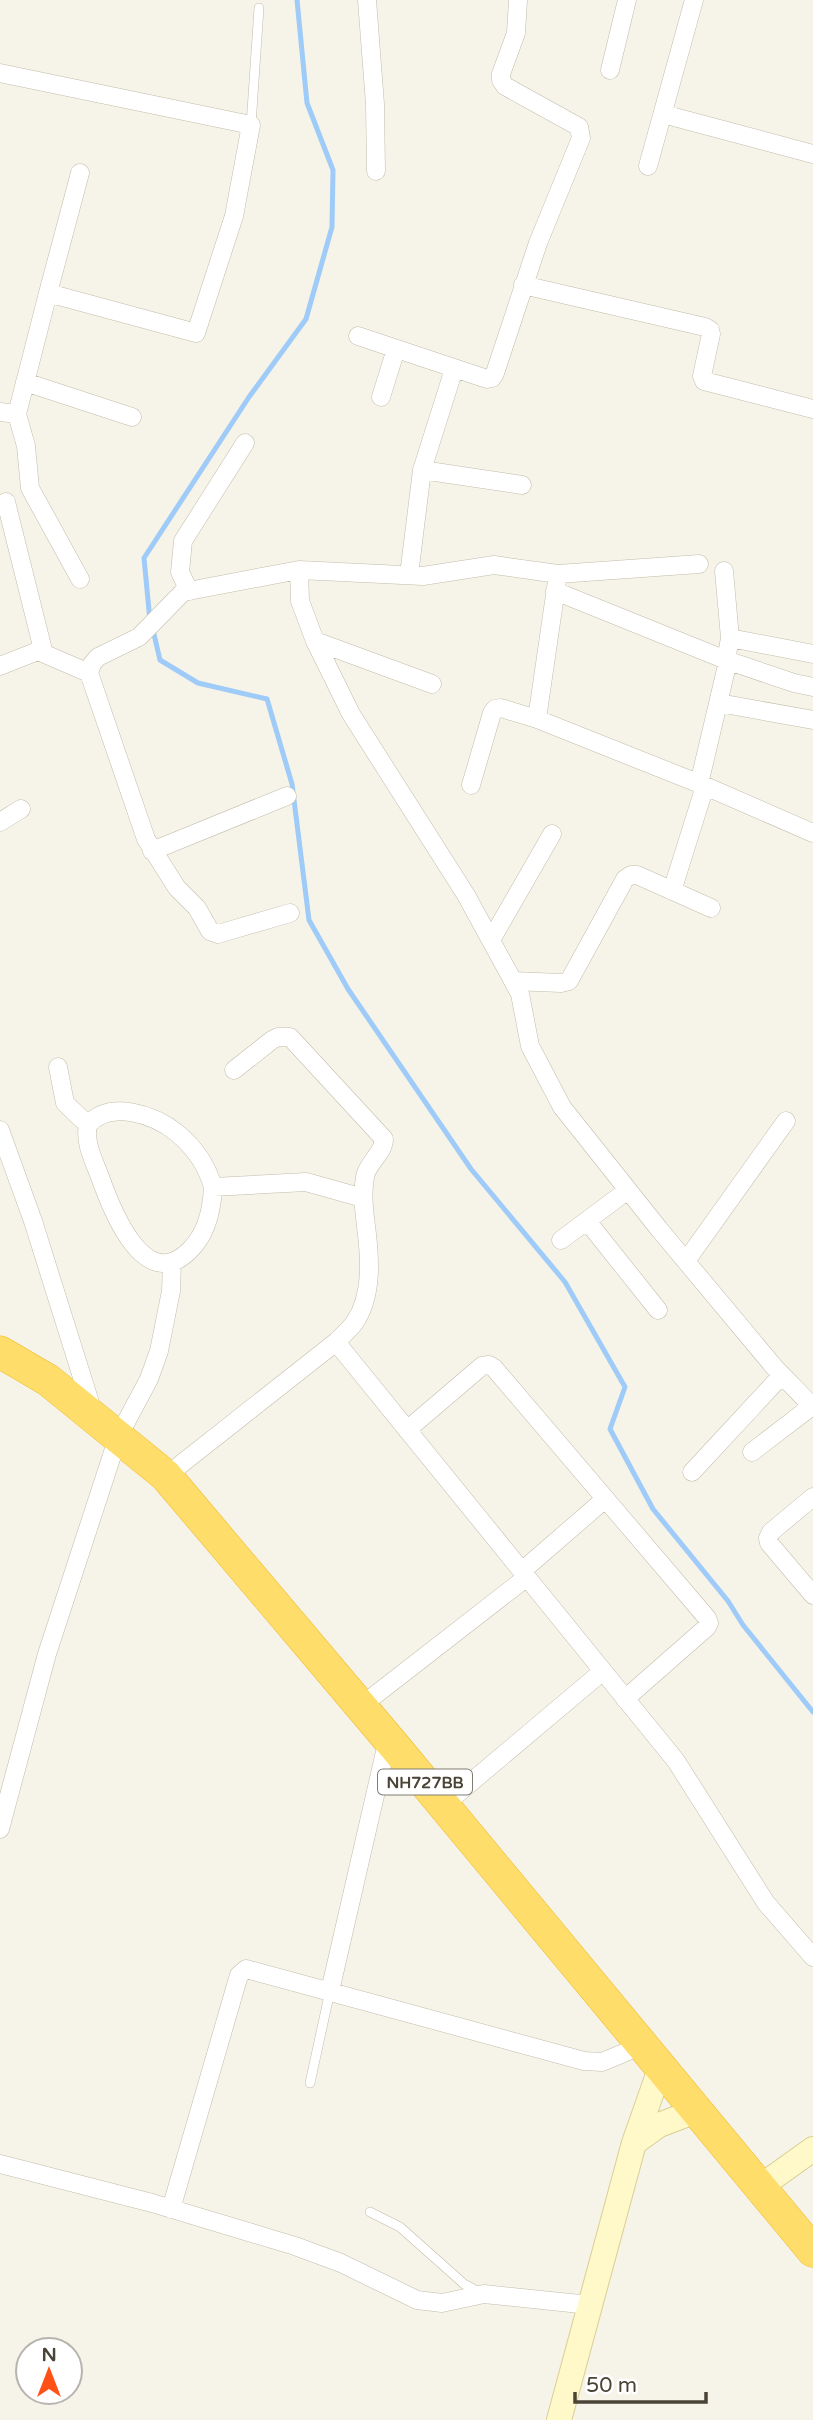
<svg xmlns="http://www.w3.org/2000/svg" width="813" height="2420" font-family="'Varela Round',sans-serif">
	<style>
		.lines { fill: none; stroke-linecap: round; stroke-linejoin: round }
		.stream { stroke: #9fcbf8; stroke-width: 5 }
		.lane-casing { stroke: #c2bcaa; stroke-width: 10 }
		.street-casing { stroke: #c2bcaa; stroke-width: 19 }
		.secondary-casing { stroke: #dacf94; stroke-width: 26 }
		.highway-casing { stroke: #edba2b; stroke-width: 33 }
		.lane { stroke: #fff; stroke-width: 9 }
		.street { stroke: #fff; stroke-width: 18 }
		.secondary { stroke: #fff8c9; stroke-width: 24 }
		.highway { stroke: #ffdd6a; stroke-width: 32 }
		.labels { text-anchor: middle; stroke-width: 7; stroke-linejoin: round; paint-order: stroke }
		.shield { fill: #fff; stroke: #807c72; stroke-width: 2 }
		.shield-label { font-size: 16px; font-weight: bold; fill: #4a4436 }
	</style>
	<rect width="100%" height="100%" fill="#f6f3e8"/>
	<g class="lines">
		<path class="stream" d="M150 621 144 558 249 397 306 319 332 227 333 170 307 103 297 0
			M153 630 160 660 198 683 267 699 292 784 309 920 348 989 471 1169 565 1282 625 1387 610 1429 653 1509 728 1601 743 1625 813 1712"/>
		<defs>
			<path id="lane" d="M251 125 259 8
				M310 2083 330 1991
				M370 2212 400 2227 464 2284 479 2292"/>
			<path id="street" d="M367 0 375 104 376 171
				M610 70 627 0
				M0 73 251 125 234 216 196 333 48 293 17 414 0 412
				M663 114 813 154
				M648 166 694 0
				M523 285 705 327 710 330 711 334 702 376 704 381 813 409
				M48 293 80 173
				M358 336 487 379 492 378 495 373 538 243 581 138 579 127 505 86 501 80V74L516 33 518 0
				M25 382 132 417
				M381 397 396 349
				M17 414 26 446 30 488 80 579
				M422 470 522 485
				M299 570 300 601 315 641 351 714 466 895 513 981 520 994 530 1046 562 1107 659 1229 775 1368 813 1407
				M724 571 730 638 726 660
				M558 574 537 719 705 786 813 833
				M409 575 422 470 454 369
				M189 591 180 572 183 541 245 443
				M555 591 726 660 794 683 813 687
				M730 638 813 654
				M315 641 432 684
				M38 651 89 673
				M0 666 38 651 42 646 6 502
				M719 703 813 720
				M699 784 728 661
				M471 785 492 713 495 709 501 708 537 719
				M0 822 21 809
				M152 851 287 796
				M672 891 705 786
				M290 913 218 934 210 931 197 908 177 888 146 839 89 673 92 664 98 657 139 637 183 592 299 570 423 576 494 565 558 574 699 564
				M491 940 552 834
				M513 981 561 983 569 981 625 879 631 875H637L711 908
				M58 1067 65 1103 88 1125
				M0 1130 33 1221 93 1412
				M213 1187C212 1210 207 1234 189 1251 144 1295 111 1208 100 1177 94 1161 84 1142 88 1125 110 1099 155 1115 177 1133 194 1147 207 1166 213 1187L306 1182 363 1198
				M587 1221 658 1310
				M561 1240 628 1190
				M686 1261 786 1121
				M336 1342 676 1761 766 1903 813 1957
				M407 1430 482 1366 489 1365 494 1368 707 1618 709 1623 707 1627 625 1699
				M752 1452 812 1406
				M692 1472 782 1375
				M166 1476 336 1342C342 1336 350 1329 355 1322 373 1295 370 1257 366 1226 364 1210 362 1194 365 1177 367 1163 384 1153 384 1139L290 1037H278L272 1040 234 1070
				M813 1497 771 1532 768 1538 769 1543 813 1595
				M522 1571 605 1499
				M361 1706 527 1577
				M444 1805 603 1671
				M0 1829 47 1654 118 1437 149 1379 159 1351 171 1291 172 1262
				M330 1991 388 1739
				M0 2164 152 2203 295 2246 341 2263 417 2300 442 2303 484 2294 590 2305
				M171 2209 239 1975 246 1969 584 2061 602 2062 643 2045"/>
			<path id="secondary" d="M634 2143 659 2125 696 2111
				M760 2187 813 2149
				M559 2420 634 2143 660 2069"/>
			<path id="highway" d="M0 1352 48 1380 166 1476 396 1748 813 2251"/>
		</defs>
		<use href="#lane" class="lane-casing"/>
		<use href="#street" class="street-casing"/>
		<use href="#secondary" class="secondary-casing"/>
		<use href="#highway" class="highway-casing"/>
		<use href="#lane" class="lane"/>
		<use href="#street" class="street"/>
		<use href="#secondary" class="secondary"/>
		<use href="#highway" class="highway"/>
	</g>
	<g class="labels">
		<rect class="shield" x="378" y="1769.5" width="94" height="25" rx="5"/>
		<g class="shield-label">
			<text x="425" y="1788">NH727BB</text>
		</g>
	</g>
	<g transform="translate(49 2371)"><circle r="33" fill="#ffffff" stroke="#b7b4af" stroke-width="2"/>
	<path d="M0-5L12 26L0 18L-12 26Z" fill="#ff5116"/>
	<text y="-10" font-size="19" font-weight="bold" text-anchor="middle" fill="#4a4436">N</text>
	</g>
	<path d="M575 2392v10h131v-10" fill="none" stroke="#4a4436" stroke-width="3.5"/>
	<text x="586" y="2392" font-size="21" fill="#4a4436" stroke="#ffffff" stroke-width="5" paint-order="stroke">50 m</text>
</svg>
